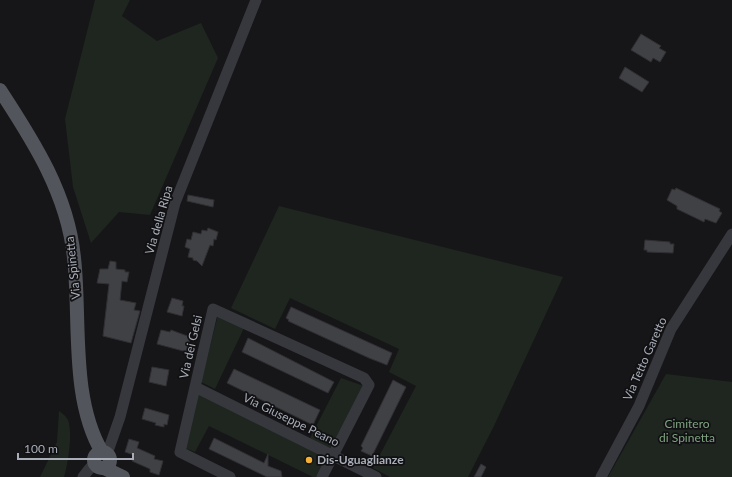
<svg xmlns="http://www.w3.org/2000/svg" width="732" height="477" font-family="Lato,sans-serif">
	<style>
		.green { fill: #1e261f }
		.building { fill: #404145; stroke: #303034 }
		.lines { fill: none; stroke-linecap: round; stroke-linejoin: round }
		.minor { stroke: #37383d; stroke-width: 11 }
		.major { stroke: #53555c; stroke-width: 14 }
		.poi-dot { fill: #f2b134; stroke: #111113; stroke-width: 1.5 }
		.labels { text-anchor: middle; stroke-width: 3.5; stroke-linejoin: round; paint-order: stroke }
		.street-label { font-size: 12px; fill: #a8adb8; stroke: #111113 }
		.park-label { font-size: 12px; fill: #7fa381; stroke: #111113 }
		.poi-label { font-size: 12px; font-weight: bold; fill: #a8adb8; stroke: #111113; text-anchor: start }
	</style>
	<rect width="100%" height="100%" fill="#161618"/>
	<path class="green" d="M95 0H130L122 16 157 41 201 23 218 58 150 215 119 212 91 243 73 187 65 119Z
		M279 206 563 277 494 426 468 477H390L373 468 416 386 389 372 399 349 290 298 275 329 231 308Z
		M218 315 244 328 215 389 201 382Z
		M666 374 732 382V477H608Z
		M341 378 364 386 331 452 309 440Z
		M197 394 327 458 317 477H313L209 426 195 452 185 448Z
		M59 411C62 413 66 416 68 420 73 433 68 464 64 477H40L57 442Z"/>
	<path class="building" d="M641 34 661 46 659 48 666 52 660 62 653 58 651 62 631 50Z
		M625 67 649 82 642 92 619 78Z
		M676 188 720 209 719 211 722 213 716 223 705 219 704 222 677 209V206L667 200 672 189 675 190Z
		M188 195 214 200 213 207 187 201Z
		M208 228 218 232 216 240 214 239 213 246 210 245 202 266 197 261 193 260V258L188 257 190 249 185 247 187 239 191 240 193 232 201 234 202 230 207 231Z
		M645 240 670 242V244H674L673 253 647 252V250H644Z
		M110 261 116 262V269L125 270V272H129L127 282 122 281 120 300 136 303 134 310 140 311 131 343 103 336 109 284 97 283 100 269H108Z
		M172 298 183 301 182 306H184L182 316 167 312Z
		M291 307 392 353 387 365 369 358 288 321 289 320 286 318Z
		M161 330 170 332 171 330 190 337 187 352 157 344Z
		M248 338 334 382 328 393 242 352Z
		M152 367 169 370 166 386 149 382Z
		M234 369 320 410 313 425 227 383Z
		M393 380 406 387 372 456 361 451 363 448 361 446Z
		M145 408 169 415 167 425 164 424V427L155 425 156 423 142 419Z
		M214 438 264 463 268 454V466L281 471 282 477H267L209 449Z
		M129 439 139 442 137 448 155 456 154 459 163 461 159 475 150 472V469L132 461 134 455 125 452Z
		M481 464 486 467 481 477H474Z"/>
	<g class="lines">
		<path class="minor" d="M195 387 376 477
			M107 454 120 417 175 203 256 0
			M83 477 90 468 95 464
			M230 477 180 452 213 309 364 378 369 385 322 477
			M601 477 639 406 671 329 732 234"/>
		<path class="major" d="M0 90C34 142 68 195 74 258 81 319 70 398 102 452
			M94 460a8 8 0 1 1 16 0a8 8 0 1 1-16 0Z
			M104 468 123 477"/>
	</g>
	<circle class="poi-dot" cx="309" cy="460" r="4"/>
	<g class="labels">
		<g class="street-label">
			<text transform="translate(159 220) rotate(-74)" y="4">Via della Ripa</text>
			<text transform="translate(73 268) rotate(-96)" y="4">Via Spinetta</text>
			<text transform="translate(191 347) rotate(-77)" y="4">Via dei Gelsi</text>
			<text transform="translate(645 359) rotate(-66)" y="4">Via Tetto Garetto</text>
			<text transform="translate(291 420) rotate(26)" y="4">Via Giuseppe Peano</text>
		</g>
		<g class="park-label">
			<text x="687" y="428">Cimitero<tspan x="687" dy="14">di Spinetta</tspan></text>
		</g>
		<g class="poi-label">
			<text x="317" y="464">Dis-Uguaglianze</text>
		</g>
	</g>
	<path d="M18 453v6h115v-6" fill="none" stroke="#a8adb8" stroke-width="2"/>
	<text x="24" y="453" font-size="12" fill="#a8adb8" stroke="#111113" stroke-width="3" paint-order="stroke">100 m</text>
</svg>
